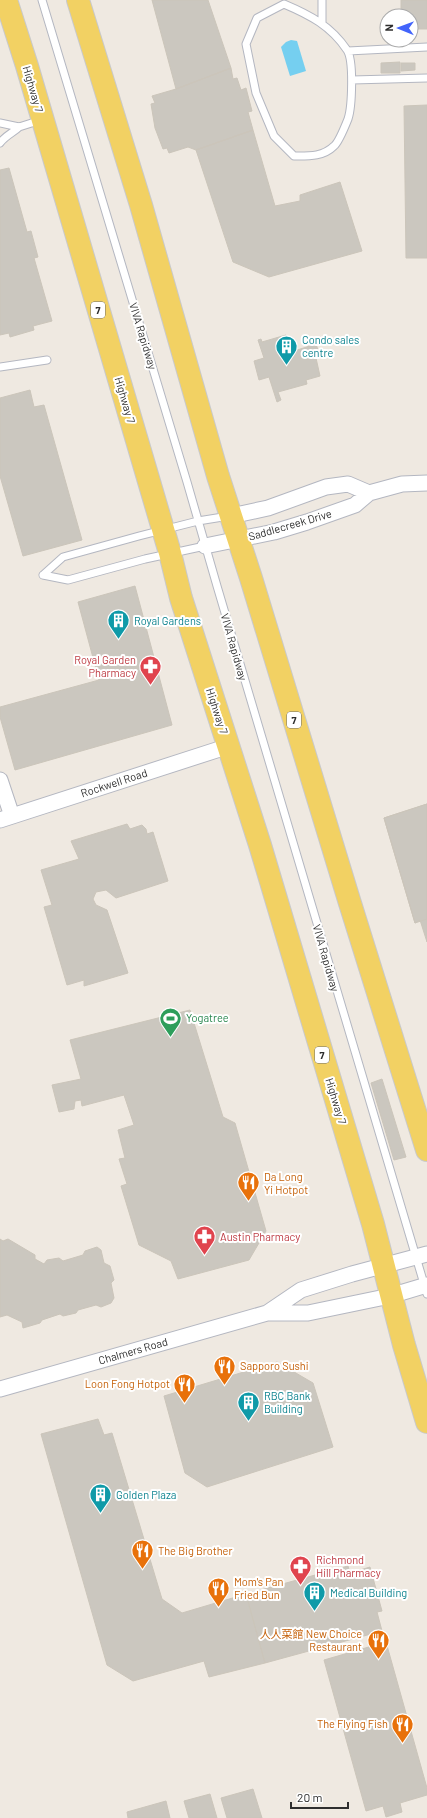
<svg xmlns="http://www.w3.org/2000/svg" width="427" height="1818" font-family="Barlow,'Noto Sans SC',sans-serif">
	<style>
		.water { fill: #75cff0 }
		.building { fill: #cbc7bf; stroke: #cbc5ba }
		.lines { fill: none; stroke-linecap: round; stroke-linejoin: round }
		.lane-casing { stroke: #b4b7c1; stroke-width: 9 }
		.street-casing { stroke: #b4b7c1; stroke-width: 17 }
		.primary-casing { stroke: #c9c9c9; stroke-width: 24 }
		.lane { stroke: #fff; stroke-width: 7 }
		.street { stroke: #fff; stroke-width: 15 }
		.primary { stroke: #f2d163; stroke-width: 22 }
		.labels { text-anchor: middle; stroke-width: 4; stroke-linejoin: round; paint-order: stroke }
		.shield { fill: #fff; stroke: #6d6d6d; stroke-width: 1 }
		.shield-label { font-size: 10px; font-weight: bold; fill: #2e2e2e }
		.street-label { font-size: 11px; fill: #2e2e2e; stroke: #fff }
		.culture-label { font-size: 11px; fill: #0d838f; stroke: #fff; text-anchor: start }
		.health-label { font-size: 11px; fill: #be3a42; stroke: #fff; text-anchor: start }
		.leisure-label { font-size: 11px; fill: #27864d; stroke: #fff; text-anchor: start }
		.food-label { font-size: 11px; fill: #c56008; stroke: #fff; text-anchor: start }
	</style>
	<rect width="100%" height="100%" fill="#efe9e1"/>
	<path class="water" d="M291 40 297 41 306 71 290 76 281 47 286 42Z"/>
	<path class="building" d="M152 0H208L231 68 176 89Z
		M401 0H427V29H411V16H401Z
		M400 62V73H381V63Z
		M401 63H415V70L401 71Z
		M231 68 233 79 237 78 241 90 246 88 252 111 248 112 253 130 196 150 188 147 169 153 167 148 163 149 155 128 151 104 155 103 152 96 176 89Z
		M427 105V258H406L404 106Z
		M253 130 275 206 300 201V195L340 182 362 251 269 277 233 262 196 150Z
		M9 168 27 232 31 231 38 257 34 258 52 321 33 326 34 330 10 337 9 333 0 335V170Z
		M286 335 291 352 316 344 320 356 316 358 320 376 306 380 307 384 278 392 281 400 277 402 269 377 259 380 254 361 264 358 258 340 261 339 262 342Z
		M30 390 34 407 44 405 82 540 23 556 0 476V398Z
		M135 586 172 725 15 770 0 717V707L99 680 78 602Z
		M427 804V942L420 920 415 923 384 818Z
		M427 804V919L415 923 384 818Z
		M127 824 130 829 142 825 146 829 147 834 153 832 168 881 116 898 106 890 96 892 93 899 96 905 107 910 128 973 84 986V980L67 985 44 907 52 905 41 870 79 859 71 841Z
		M190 1010 223 1117 235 1123 266 1231 249 1260 178 1279 171 1261 139 1245 121 1186 127 1184 119 1159 125 1158 118 1130 134 1125 124 1095 82 1106 81 1100 75 1101 74 1109 59 1112 52 1085 81 1079 70 1040Z
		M382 1079 406 1157 394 1160 371 1083Z
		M0 1239 3 1241 8 1239 35 1255V1259L44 1264 47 1260 59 1258 63 1261 83 1255 85 1251 97 1247 101 1250 104 1263 110 1266 114 1280 111 1283 114 1298 111 1303 101 1307 96 1305 78 1310 76 1313 63 1316 60 1314 42 1320 40 1323 23 1328 22 1322 7 1315 0 1317Z
		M277 1362 313 1383 333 1447 207 1487 185 1473 164 1396Z
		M98 1419 104 1435 112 1433 162 1599 182 1613 246 1594 265 1663 209 1677 204 1661 133 1681 107 1665 41 1434Z
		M348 1566 350 1573 370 1567 382 1611 377 1612 382 1631 265 1663 246 1594Z
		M386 1642 427 1788V1795L400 1803 402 1812 386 1817 383 1806 366 1811 324 1660Z
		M253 1789 262 1818H227L221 1798Z
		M210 1794 217 1818H189L184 1801Z
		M166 1801 170 1818H128L127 1812Z"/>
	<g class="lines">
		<defs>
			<path id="lane" d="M42 0 187 482 217 586 427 1294
				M322 0V22
				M284 4C310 15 331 26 347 50 354 60 352 107 348 119 346 124 338 143 334 146 323 157 308 156 294 156L274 136 256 93 246 44 257 18Z
				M348 51 427 47
				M352 80 427 78
				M0 123 19 127 41 120
				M0 143C6 135 13 133 19 127
				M0 367 47 360
				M43 575 63 557 139 536 198 521 229 516
				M43 575 68 580 145 559 205 546"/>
			<path id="street" d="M231 516 268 508 326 487 348 484 369 493
				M205 546 274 532 307 522 355 505 369 493 402 484 427 483
				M0 780 12 816
				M0 820 229 746
				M267 1313 301 1290 352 1274 427 1254
				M0 1389 267 1313H308L390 1296 427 1285"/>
			<path id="primary" d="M6 0 27 66 170 553 181 598 260 845 373 1224 404 1345 427 1422
				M78 0 141 205 218 476 251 578 349 900 427 1150"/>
		</defs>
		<use href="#lane" class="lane-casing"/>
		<use href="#street" class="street-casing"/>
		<use href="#primary" class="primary-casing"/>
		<use href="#lane" class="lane"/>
		<use href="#street" class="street"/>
		<use href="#primary" class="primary"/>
	</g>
	<defs>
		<symbol id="building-pin" viewBox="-11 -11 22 30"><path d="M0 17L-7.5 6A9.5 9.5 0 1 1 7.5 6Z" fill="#0f9aa8" stroke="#fff"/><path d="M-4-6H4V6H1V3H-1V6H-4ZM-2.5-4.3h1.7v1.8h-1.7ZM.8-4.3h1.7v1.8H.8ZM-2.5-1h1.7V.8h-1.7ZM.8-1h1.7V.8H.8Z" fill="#fff"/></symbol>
		<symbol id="pharmacy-pin" viewBox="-11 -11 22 30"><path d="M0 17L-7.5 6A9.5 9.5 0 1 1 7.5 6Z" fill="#e0444e" stroke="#fff"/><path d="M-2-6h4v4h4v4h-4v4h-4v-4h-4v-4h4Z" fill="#fff"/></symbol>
		<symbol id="stadium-pin" viewBox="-11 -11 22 30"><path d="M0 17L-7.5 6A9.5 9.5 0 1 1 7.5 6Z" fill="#2e9e5b" stroke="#fff"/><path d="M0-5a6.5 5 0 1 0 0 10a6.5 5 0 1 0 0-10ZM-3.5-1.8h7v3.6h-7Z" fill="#fff"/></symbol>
		<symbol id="restaurant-pin" viewBox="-11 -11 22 30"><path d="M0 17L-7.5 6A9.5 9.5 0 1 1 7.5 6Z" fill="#e8710a" stroke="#fff"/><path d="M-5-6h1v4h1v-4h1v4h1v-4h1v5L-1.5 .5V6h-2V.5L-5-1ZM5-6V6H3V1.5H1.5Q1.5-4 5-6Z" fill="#fff"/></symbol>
	</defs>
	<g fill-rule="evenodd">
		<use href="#building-pin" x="274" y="334" width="25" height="34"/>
		<use href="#building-pin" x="106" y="608" width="25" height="34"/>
		<use href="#pharmacy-pin" x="138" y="654" width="25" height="34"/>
		<use href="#stadium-pin" x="158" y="1006" width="25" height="34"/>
		<use href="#restaurant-pin" x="236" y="1170" width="25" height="34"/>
		<use href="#pharmacy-pin" x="192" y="1224" width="25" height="34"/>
		<use href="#restaurant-pin" x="212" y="1354" width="25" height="34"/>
		<use href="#restaurant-pin" x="172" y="1372" width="25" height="34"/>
		<use href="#building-pin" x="236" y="1390" width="25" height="34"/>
		<use href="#building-pin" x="88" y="1482" width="25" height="34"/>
		<use href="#restaurant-pin" x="130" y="1538" width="25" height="34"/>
		<use href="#pharmacy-pin" x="288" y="1554" width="25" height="34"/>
		<use href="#restaurant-pin" x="206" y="1576" width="25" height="34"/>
		<use href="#building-pin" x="302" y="1580" width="25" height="34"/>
		<use href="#restaurant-pin" x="366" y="1628" width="25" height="34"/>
		<use href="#restaurant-pin" x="390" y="1712" width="25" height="34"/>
	</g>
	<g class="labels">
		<g class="shield">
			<rect x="91" y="302" width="14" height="16" rx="3"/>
			<rect x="287" y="712" width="14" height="16" rx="3"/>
			<rect x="315" y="1047" width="14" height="16" rx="3"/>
		</g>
		<g class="shield-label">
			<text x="98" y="314">7</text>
			<text x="294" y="724">7</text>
			<text x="322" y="1059">7</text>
		</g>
		<g class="street-label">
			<text transform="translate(33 89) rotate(74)" y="4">Highway 7</text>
			<text transform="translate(143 336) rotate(73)" y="4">VIVA Rapidway</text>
			<text transform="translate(125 400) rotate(74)" y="4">Highway 7</text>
			<text transform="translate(290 525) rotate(-16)" y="4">Saddlecreek Drive</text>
			<text transform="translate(234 647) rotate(74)" y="4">VIVA Rapidway</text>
			<text transform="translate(217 711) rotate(72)" y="4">Highway 7</text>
			<text transform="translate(114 783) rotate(-18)" y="4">Rockwell Road</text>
			<text transform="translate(326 958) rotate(74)" y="4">VIVA Rapidway</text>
			<text transform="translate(336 1101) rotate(73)" y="4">Highway 7</text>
			<text transform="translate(133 1351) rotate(-16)" y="4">Chalmers Road</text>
		</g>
		<g class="culture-label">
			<text x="302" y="344">Condo sales<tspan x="302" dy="13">centre</tspan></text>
			<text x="134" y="625">Royal Gardens</text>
			<text x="264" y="1400">RBC Bank<tspan x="264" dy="13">Building</tspan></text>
			<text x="116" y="1499">Golden Plaza</text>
			<text x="330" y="1597">Medical Building</text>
		</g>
		<g class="health-label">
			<text x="136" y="664" text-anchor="end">Royal Garden<tspan x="136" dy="13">Pharmacy</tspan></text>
			<text x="220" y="1241">Austin Pharmacy</text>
			<text x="316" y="1564">Richmond<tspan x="316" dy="13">Hill Pharmacy</tspan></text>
		</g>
		<g class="leisure-label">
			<text x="186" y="1022">Yogatree</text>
		</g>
		<g class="food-label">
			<text x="264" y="1181">Da Long<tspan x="264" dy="13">Yi Hotpot</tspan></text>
			<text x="240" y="1370">Sapporo Sushi</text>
			<text x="170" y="1388" text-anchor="end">Loon Fong Hotpot</text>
			<text x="158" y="1555">The Big Brother</text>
			<text x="234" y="1586">Mom's Pan<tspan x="234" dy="13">Fried Bun</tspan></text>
			<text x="362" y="1638" text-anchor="end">人人菜館 New Choice<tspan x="362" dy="13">Restaurant</tspan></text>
			<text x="388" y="1728" text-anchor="end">The Flying Fish</text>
		</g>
	</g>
	<g transform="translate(399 28) rotate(271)"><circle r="19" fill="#ffffff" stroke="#ababab"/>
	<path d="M0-3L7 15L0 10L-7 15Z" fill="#4264fb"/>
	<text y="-6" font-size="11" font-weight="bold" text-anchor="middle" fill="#2e2e2e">N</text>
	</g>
	<path d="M291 1802v6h57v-6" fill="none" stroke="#2e2e2e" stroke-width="2"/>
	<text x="297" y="1802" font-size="12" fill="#2e2e2e" stroke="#ffffff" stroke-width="3" paint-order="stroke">20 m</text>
</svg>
